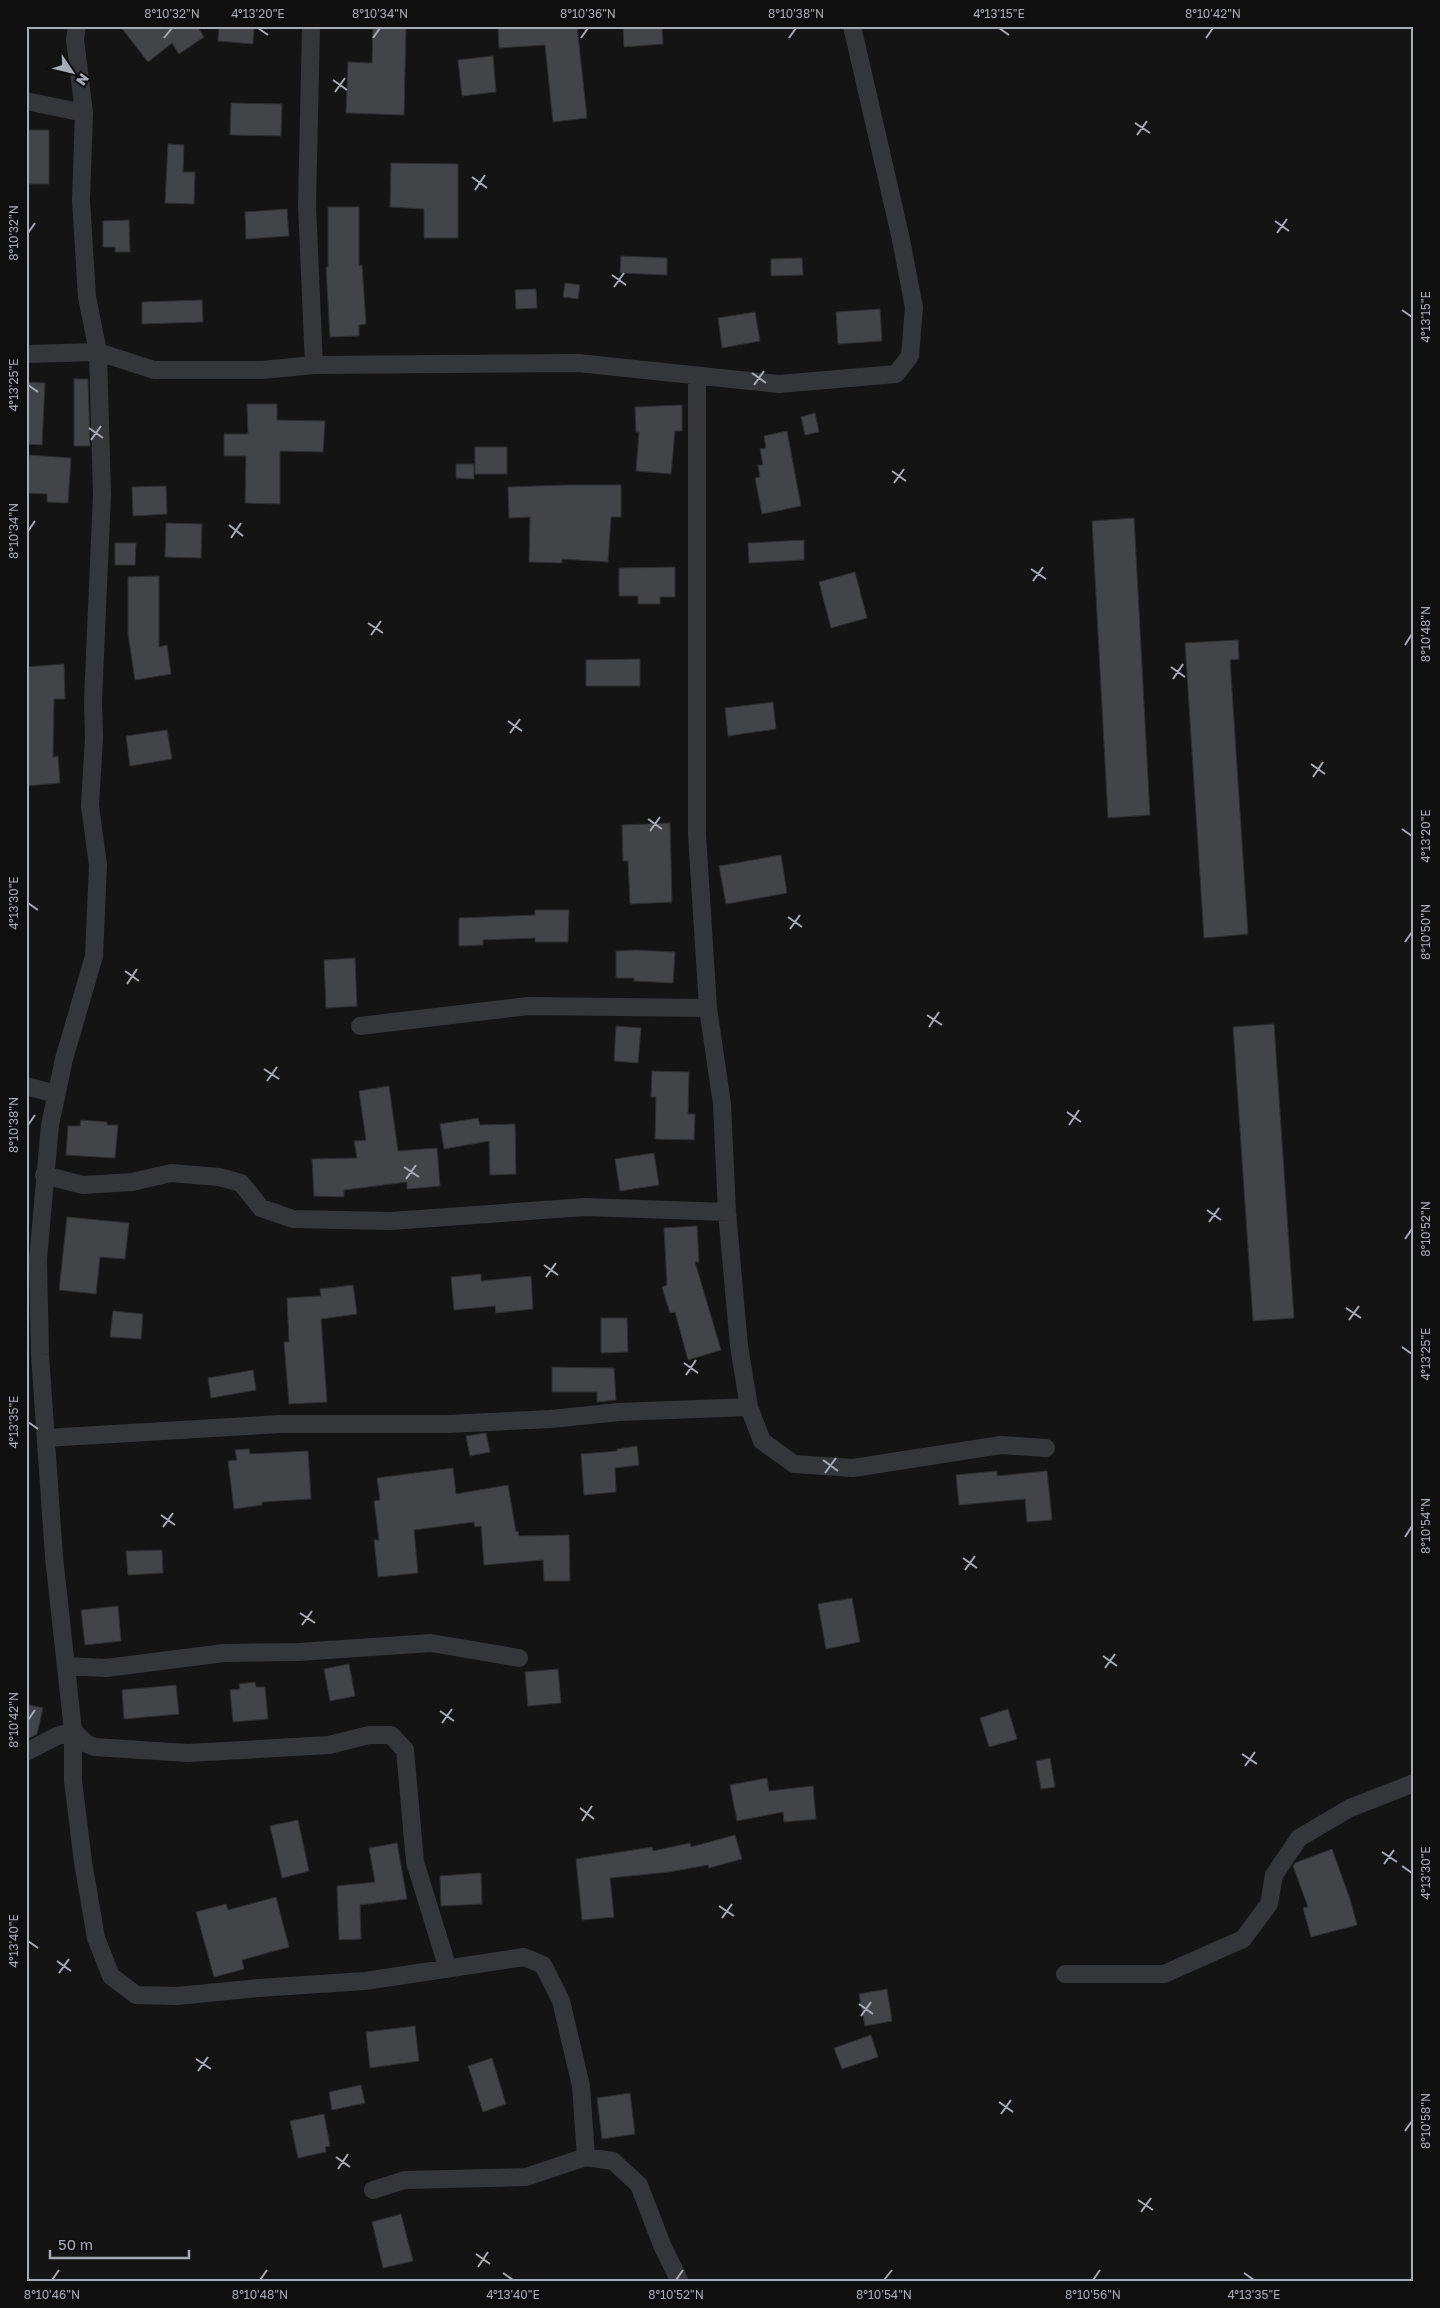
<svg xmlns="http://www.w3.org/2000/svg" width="1440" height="2308" font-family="'Golos Text',sans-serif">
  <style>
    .building { fill: #434448; stroke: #2e2e31 }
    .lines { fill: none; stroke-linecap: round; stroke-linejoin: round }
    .minor { stroke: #35363a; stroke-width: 18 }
    .ticks { fill: none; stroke: #a7abb5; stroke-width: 2 }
    .neatline { fill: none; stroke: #a7abb5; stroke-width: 2 }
    .ticks-label { font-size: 12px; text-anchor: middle; fill: #a7abb5 }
  </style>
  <rect width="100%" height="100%" fill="#141415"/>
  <path class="building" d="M120 26H197L204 37 179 54 172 43 148 62Z
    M219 26H254L253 44 218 41Z
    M373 26H406L404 115 346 113 348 62 372 63Z
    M498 26H577L587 118 553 122 545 45 499 48Z
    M623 26H662L663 44 624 47Z
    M493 56 496 92 462 96 458 60Z
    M231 103 282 104 281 136 230 135Z
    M26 130H49V184H26Z
    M168 144 184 145 183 172H195L194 204 165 203Z
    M391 163 458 164V238H424V209L390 207Z
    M328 207H359V266L362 265 366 324 359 325V336L330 337 326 267H328Z
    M287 209 289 236 246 239 245 212Z
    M129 220 130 252H115V247H103V221Z
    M621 256 667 258V275L620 273Z
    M802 258 803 275 771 276V259Z
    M565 283 580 285 578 299 563 297Z
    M536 289 537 308 516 309 515 290Z
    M202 300 203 322 142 324V302Z
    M880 309 882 341 838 344 836 312Z
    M755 312 760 341 722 348 718 318Z
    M74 379H88L90 446H74Z
    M26 382 45 383 42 445 26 444Z
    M247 404H277V420L325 421 323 452 280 451V504L245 503 246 456H224V434H248Z
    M682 405V431H675L671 474 636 471 639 432H636L635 407Z
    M815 413 819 432 805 435 801 417Z
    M787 431 801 506 762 514 755 478 760 477 758 465H763L760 449 766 448 764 436Z
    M475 447H507V474H475Z
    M29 455 71 458 68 503 47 502V494L26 493Z
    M456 464H474V479L456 478Z
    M566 485H621V517H611L608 562 562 559V563L529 562 530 517 509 518 508 487Z
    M166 486 167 514 133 516 132 487Z
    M1134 518 1150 815 1108 818 1092 521Z
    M166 523 202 524 201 558 165 557Z
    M804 540V560L749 563 748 543Z
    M115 543H136L135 565H115Z
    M675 567V597H660V604H638V596H619V568Z
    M855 572 867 618 831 628 819 582Z
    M159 576V647L167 645 171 674 135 680 128 634V577Z
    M1238 640 1239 659 1230 660 1248 934 1204 938 1185 643Z
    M640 659V686H586V660Z
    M64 664 65 699H54L53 757 58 756 60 783 26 786V667Z
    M773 702 776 729 728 736 725 708Z
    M167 730 172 759 130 766 126 736Z
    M670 823 672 902 630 904 628 861H623L622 825Z
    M781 855 787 893 726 904 719 866Z
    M535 910H569L568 942H535V938L483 940V945L459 946V918L535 915Z
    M636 950 675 952 673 983 634 981V978H616V951Z
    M355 958 357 1006 326 1008 324 960Z
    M1274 1024 1294 1318 1253 1321 1233 1027Z
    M616 1026 641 1028 638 1063 614 1061Z
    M652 1071 689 1072 688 1114H695L694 1140 655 1139 656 1097H651Z
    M389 1086 398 1151 437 1148 440 1186 407 1189V1182L344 1190V1197L314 1196 312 1159 357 1158 354 1141 366 1140 359 1091Z
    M478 1118 480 1125 515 1124 516 1174 490 1175 489 1141 444 1149 440 1124Z
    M81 1120 107 1122V1125H118L115 1158 66 1155 68 1126H80Z
    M654 1153 659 1185 620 1191 615 1159Z
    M67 1217 129 1223 125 1259 100 1257 96 1294 59 1290Z
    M697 1226 699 1262H695L721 1350 688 1360 675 1312 670 1313 662 1287 667 1285 664 1228Z
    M481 1274V1281L531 1276 533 1309 496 1313 495 1306 454 1310 451 1277Z
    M353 1285 357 1314 321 1319 327 1402 289 1404 284 1342H289L287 1298 321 1296 320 1289Z
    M113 1311 143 1314 141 1339 110 1337Z
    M601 1318H627L628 1352 601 1353Z
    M552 1367 614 1368 616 1400 597 1402V1392H552Z
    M253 1370 256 1390 211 1398 208 1378Z
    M486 1433 490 1452 470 1456 466 1436Z
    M637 1446 639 1465 615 1468 616 1492 584 1495 581 1454 617 1451V1449Z
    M249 1449 250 1454 308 1451 311 1499 262 1502V1505L234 1509 228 1461 237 1460 235 1450Z
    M453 1468 456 1494 508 1485 516 1532 518 1531 519 1536 569 1535 570 1581H544L543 1560 484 1565 481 1526 475 1527 474 1522 414 1530 418 1573 378 1577 374 1540H379L374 1501 380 1500 377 1478Z
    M997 1471V1476L1047 1471 1052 1520 1027 1522 1025 1499 959 1505 956 1475Z
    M162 1550 163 1573 128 1575 126 1551Z
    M852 1598 860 1642 826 1649 818 1604Z
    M118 1606 121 1641 85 1645 81 1610Z
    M349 1664 355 1696 330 1701 324 1669Z
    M558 1669 561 1703 528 1706 525 1672Z
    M255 1682 256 1687H265L268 1719 233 1722 230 1690 240 1689 239 1684Z
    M176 1685 179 1714 124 1719 122 1690Z
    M26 1704 43 1708 37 1734 26 1740Z
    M1008 1709 1017 1739 989 1747 980 1718Z
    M1050 1758 1055 1787 1041 1789 1036 1761Z
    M767 1778 769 1791 813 1786 816 1819 784 1822 783 1812 737 1821 730 1785Z
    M298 1820 309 1871 282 1878 270 1826Z
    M735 1835 742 1859 709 1868 708 1865 669 1872 610 1878 614 1917 582 1920 576 1859 652 1847 653 1851 690 1843 691 1847Z
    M397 1843 407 1899 360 1905 361 1939 339 1940 337 1886 375 1882 369 1848Z
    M1332 1849 1350 1899 1357 1925 1311 1937 1303 1908 1308 1907 1293 1866 1295 1863Z
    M481 1873 482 1904 441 1906 440 1876Z
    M276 1897 289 1947 242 1960 244 1969 214 1977 196 1912 226 1904 228 1910Z
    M887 1989 892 2021 865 2026 859 1994Z
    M415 2026 419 2061 370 2068 366 2032Z
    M871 2035 878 2057 842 2069 834 2048Z
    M492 2058 506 2104 483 2112 468 2066Z
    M361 2085 365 2103 332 2110 329 2092Z
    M630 2093 635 2134 602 2139 597 2098Z
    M324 2114 330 2146 325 2147 326 2152 298 2158 290 2121Z
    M401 2214 413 2261 383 2268 372 2222Z"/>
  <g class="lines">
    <path class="minor" d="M311 26 307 205 314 365
      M26 101 84 113
      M26 354 98 352 154 370H262L314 365 578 363 779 384 896 374 910 356 914 307 900 235 852 26
      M697 376V834L708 1008 722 1104 727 1212 739 1346 749 1407 762 1441 794 1464 853 1468 1001 1445 1046 1448
      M360 1026 528 1006 708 1008
      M26 1086 56 1094
      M44 1175 83 1185 132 1182 171 1173 219 1177 241 1183 261 1208 293 1219 391 1221 585 1207 727 1212
      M46 1438 280 1424H448L551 1419 619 1412 749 1407
      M66 1666 106 1668 224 1653 298 1652 431 1643 519 1658
      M73 1731V1781L83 1862 96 1938 111 1976 136 1995 177 1996 258 1988 365 1981 524 1957 543 1965 561 2001 581 2086 586 2157
      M73 1731 87 1744 95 1747 188 1753 329 1745 369 1735H391L405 1750 415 1862 448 1969
      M26 1752 57 1736 73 1731 54 1557 40 1355 38 1259 50 1125 64 1059 94 956 98 865 90 806 94 737 93 700 102 495 98 352 87 297 81 200 84 113 75 39 77 26
      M1065 1974H1164L1243 1939 1269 1904 1274 1875 1299 1838 1350 1808 1414 1783
      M373 2190 405 2180 526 2177 586 2157 613 2161 639 2185 662 2245 680 2282"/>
  </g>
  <path class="ticks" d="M258 28 268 35M999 28 1009 35M164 38 172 28M373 38 380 28M581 38 588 28M789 38 796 28M1206 38 1213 28M333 80 347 90M335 92 345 78M1135 123 1150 133M1137 135 1147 121M472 177 487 188M475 190 485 175M1275 221 1289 231M28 233 35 223M1277 233 1287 219M612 275 626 285M614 287 624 273M1402 310 1412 317M752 373 766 383M28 385 38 392M754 385 764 371M89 428 103 438M91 440 101 426M892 471 906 481M894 483 904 469M229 525 243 536M28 531 35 521M231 538 241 523M1031 569 1046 579M1033 581 1043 567M368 623 383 633M371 635 381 621M1405 645 1412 634M1171 667 1185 677M1173 679 1183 664M508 721 522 731M510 733 520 719M1311 764 1325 774M1313 777 1323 762M648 819 662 829M1402 829 1412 836M650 831 660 817M28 903 38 910M788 917 802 927M790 929 800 915M1405 942 1412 932M125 971 139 981M127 984 137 969M927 1015 942 1025M929 1027 939 1012M264 1069 279 1079M267 1081 277 1067M1067 1112 1081 1122M28 1125 35 1115M1069 1125 1079 1110M404 1167 419 1177M406 1179 416 1165M1207 1210 1221 1220M1209 1222 1219 1208M1405 1239 1412 1229M544 1265 558 1275M546 1277 556 1263M1346 1308 1361 1318M1349 1320 1359 1306M1402 1347 1412 1354M684 1363 698 1373M686 1375 696 1360M28 1422 38 1429M823 1460 838 1471M825 1473 836 1458M161 1515 175 1525M163 1527 173 1513M1405 1537 1412 1526M963 1558 977 1568M965 1570 975 1556M300 1613 315 1623M302 1625 312 1611M1103 1656 1117 1666M1105 1668 1115 1654M440 1711 454 1721M28 1720 35 1710M442 1723 452 1709M1242 1754 1257 1764M1245 1766 1255 1752M580 1808 594 1819M582 1821 592 1806M1382 1852 1397 1862M1384 1864 1394 1850M1402 1866 1412 1873M719 1906 734 1916M722 1918 732 1904M28 1941 38 1948M57 1961 71 1971M59 1973 69 1959M859 2004 873 2014M861 2016 871 2002M196 2059 211 2069M198 2071 208 2057M999 2102 1013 2112M1001 2114 1011 2100M1405 2131 1412 2121M336 2157 350 2167M338 2169 348 2154M1138 2200 1153 2210M1141 2212 1151 2198M476 2254 490 2264M478 2267 488 2252M503 2273 513 2280M1244 2273 1254 2280M52 2280 59 2270M260 2280 267 2270M676 2280 683 2270M884 2280 892 2270M1093 2280 1100 2270"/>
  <rect width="1440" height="2308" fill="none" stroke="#0f0f10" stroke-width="55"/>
  <g transform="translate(72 72) rotate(125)" stroke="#0f0f10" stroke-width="4" paint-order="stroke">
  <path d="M0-4L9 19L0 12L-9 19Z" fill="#a7abb5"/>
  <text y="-8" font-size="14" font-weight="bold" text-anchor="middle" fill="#a7abb5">N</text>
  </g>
  <path d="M50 2250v8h139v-8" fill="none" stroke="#a7abb5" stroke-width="2.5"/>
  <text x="58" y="2250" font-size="15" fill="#a7abb5" stroke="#0f0f10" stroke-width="4" paint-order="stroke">50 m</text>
  <rect x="28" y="28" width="1384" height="2252" class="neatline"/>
  <g class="ticks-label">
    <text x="172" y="18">8°10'32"N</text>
    <text x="258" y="18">4°13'20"E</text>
    <text x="380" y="18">8°10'34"N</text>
    <text x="588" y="18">8°10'36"N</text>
    <text x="796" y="18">8°10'38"N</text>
    <text x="999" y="18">4°13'15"E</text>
    <text x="1213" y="18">8°10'42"N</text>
    <text transform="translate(14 233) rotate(-90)" y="4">8°10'32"N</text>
    <text transform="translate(1426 317) rotate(-90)" y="4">4°13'15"E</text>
    <text transform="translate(14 385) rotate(-90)" y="4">4°13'25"E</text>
    <text transform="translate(14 531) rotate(-90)" y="4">8°10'34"N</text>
    <text transform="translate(1426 634) rotate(-90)" y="4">8°10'48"N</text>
    <text transform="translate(1426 836) rotate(-90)" y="4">4°13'20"E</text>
    <text transform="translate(14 903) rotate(-90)" y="4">4°13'30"E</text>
    <text transform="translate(1426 932) rotate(-90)" y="4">8°10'50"N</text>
    <text transform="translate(14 1125) rotate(-90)" y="4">8°10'38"N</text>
    <text transform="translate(1426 1229) rotate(-90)" y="4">8°10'52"N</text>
    <text transform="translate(1426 1354) rotate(-90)" y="4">4°13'25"E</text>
    <text transform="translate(14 1422) rotate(-90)" y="4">4°13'35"E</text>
    <text transform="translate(1426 1526) rotate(-90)" y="4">8°10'54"N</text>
    <text transform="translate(14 1720) rotate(-90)" y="4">8°10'42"N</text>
    <text transform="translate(1426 1873) rotate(-90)" y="4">4°13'30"E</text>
    <text transform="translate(14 1941) rotate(-90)" y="4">4°13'40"E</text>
    <text transform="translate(1426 2121) rotate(-90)" y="4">8°10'58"N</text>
    <text x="52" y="2299">8°10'46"N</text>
    <text x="260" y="2299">8°10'48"N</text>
    <text x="513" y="2299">4°13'40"E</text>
    <text x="676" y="2299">8°10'52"N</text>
    <text x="884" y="2299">8°10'54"N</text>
    <text x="1093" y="2299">8°10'56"N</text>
    <text x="1254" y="2299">4°13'35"E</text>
  </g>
</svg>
